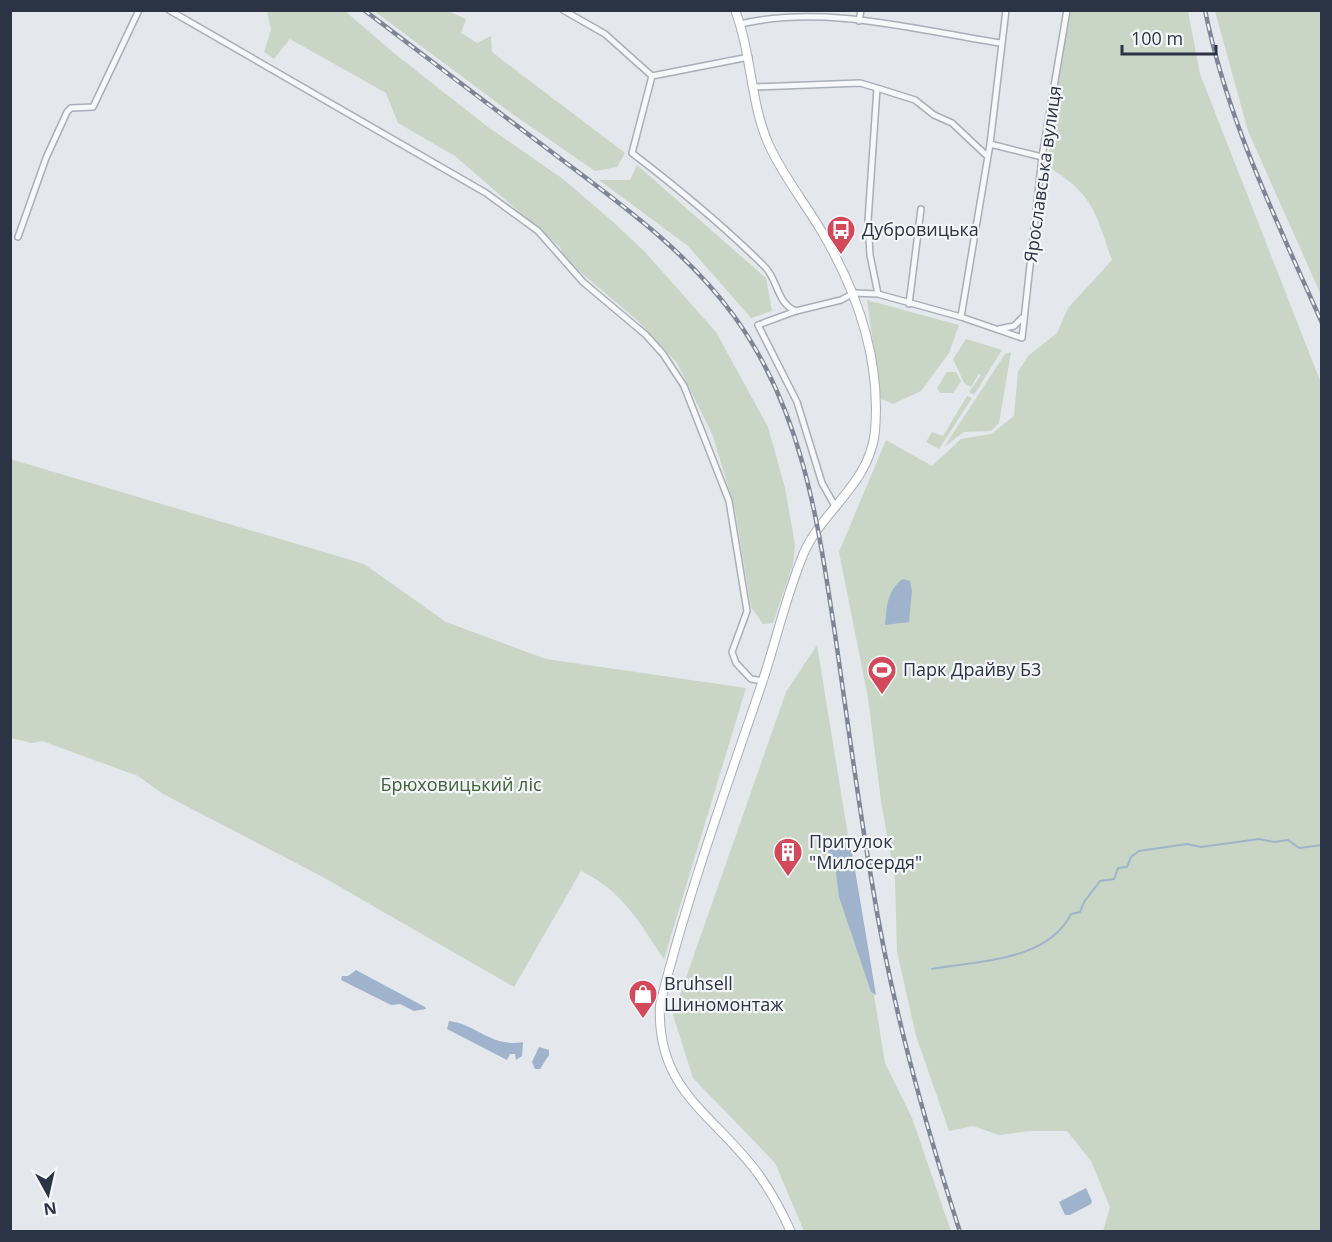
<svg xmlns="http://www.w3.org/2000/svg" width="1332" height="1242" font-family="'Open Sans',sans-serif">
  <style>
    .green { fill: #c9d6c5 }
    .water { fill: #9fb4cc }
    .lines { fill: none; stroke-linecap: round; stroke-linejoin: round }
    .stream { stroke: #9fb4cc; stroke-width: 2 }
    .minor-casing { stroke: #a9aeb7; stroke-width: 8 }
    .secondary-casing { stroke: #a9aeb7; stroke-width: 10 }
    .minor { stroke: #f7f8fa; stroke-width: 5 }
    .secondary { stroke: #fff; stroke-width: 8 }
    .rail-casing { stroke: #7d8696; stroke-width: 4.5 }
    .rail { stroke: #f4f6f9; stroke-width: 2; stroke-dasharray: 7; stroke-linecap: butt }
    .labels { text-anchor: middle; stroke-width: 4.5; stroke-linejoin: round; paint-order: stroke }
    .street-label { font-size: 18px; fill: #2b3445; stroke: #f4f6f9 }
    .poi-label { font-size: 18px; fill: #2b3445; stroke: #f4f6f9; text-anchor: start }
    .park-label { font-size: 18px; fill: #3f6138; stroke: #f4f6f9 }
  </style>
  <rect width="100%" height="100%" fill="#e4e7ec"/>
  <path class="green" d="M267 11H345L395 54 488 127 563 179 612 221 645 252 716 332 768 427 785 488 795 545 793 564 773 623 763 624 751 607 735 510 713 436 677 363 637 320 566 260 560 247 455 156 398 123 386 93 290 39 274 59 264 52 271 30Z
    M374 11H448L466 19 461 33 477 43 491 36 492 52 625 153 617 167 595 171 511 113Z
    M1068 11H1188L1200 74 1321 383V1231H1103L1110 1207 1091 1161 1067 1131H1028L999 1135 973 1126 949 1131 916 1036 897 952 895 880 881 801 868 698 839 552 886 440 932 466 961 439 991 434 1014 416 1018 372 1028 356 1057 333 1068 308 1112 260C1095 211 1093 194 1047 166Z
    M1215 11H1321V295L1248 131Z
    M637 165 766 278 772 311 751 318 688 246 599 180H630Z
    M867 300 959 325 949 353 921 391 893 404 881 399Z
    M966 339 1002 350 974 395 969 392 981 375 979 374 971 387 964 383 953 359Z
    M1011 352 999 423 991 431 964 432 944 447 1005 354Z
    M947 372H956L961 381 953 393H940L937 388Z
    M967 396 972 398 939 449 926 442 932 432 943 436Z
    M10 459 364 564 446 622 546 659 746 688 664 959C639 922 623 891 581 871L514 987 321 876 163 794 138 776 42 741 32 743 11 738Z
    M817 645 885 1063 912 1118 951 1231H804L775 1163 693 1078 673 1015 786 692Z"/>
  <path class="water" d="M903 579 910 581 912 591 909 622 885 625C887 606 887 590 903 579Z
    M837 838H848L851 846 876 995 871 992 839 897 835 865 828 850 830 841Z
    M356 970 425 1007 426 1009 414 1011 400 1004 391 1005 341 980 342 976H348Z
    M449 1021C476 1024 492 1048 523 1042L522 1056 516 1060 515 1054H510L507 1060 447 1029Z
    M539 1047 549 1050V1055L540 1069H535L532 1062Z
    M1086 1188 1092 1201 1091 1204 1070 1215H1065L1059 1202Z"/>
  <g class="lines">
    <path class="stream" d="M932 969C978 961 1048 961 1071 914L1080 912 1084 902 1100 881 1114 879 1118 868 1127 867 1131 857 1139 851 1187 844 1201 847 1259 839 1274 842 1288 840 1299 848 1322 845"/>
    <g class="minor-casing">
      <path id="minor" d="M169 10 486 193 538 231 583 282 646 335 663 354 684 386 729 501 747 611 732 652 736 663 751 679 763 681
        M563 10 605 34 652 76 749 57
        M859 21 861 10
        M740 24C826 4 915 30 1000 43
        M652 76 632 153C679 189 723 225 765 267 778 280 777 304 796 311
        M754 87 860 83 877 88 915 100 934 115 952 123 986 155
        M877 88 868 221 870 255 878 294
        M990 144 1042 157
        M18 237 46 158 67 112 71 108 93 107 139 10
        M909 304 921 209
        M961 317 990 144 1006 10
        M999 329 1014 326 1022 318
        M836 508 822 483 797 402 758 325 796 311 841 300 854 293 878 294 961 317 1022 338 1042 157 1067 10"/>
    </g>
    <g class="secondary-casing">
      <path id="secondary" d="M735 10C752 54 750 103 769 145 783 176 805 203 822 232 858 293 881 360 875 431 870 484 821 511 803 555 786 596 776 641 762 683 726 789 687 896 660 1005 656 1092 715 1114 759 1175 772 1193 782 1212 791 1232"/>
    </g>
    <use href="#minor" class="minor"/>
    <use href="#secondary" class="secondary"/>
    <g class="rail-casing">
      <path id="rail" d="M364 10C427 58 490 106 553 153 619 203 685 249 734 316 803 411 818 522 835 634 847 717 858 801 872 883 891 1002 923 1117 960 1232
        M1205 10C1227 120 1277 221 1322 323"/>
    </g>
    <use href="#rail" class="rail"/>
  </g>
  <defs>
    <g id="bus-pin" transform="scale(1.5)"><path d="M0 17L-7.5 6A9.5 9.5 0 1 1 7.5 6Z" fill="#d1495b" stroke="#f4f6f9"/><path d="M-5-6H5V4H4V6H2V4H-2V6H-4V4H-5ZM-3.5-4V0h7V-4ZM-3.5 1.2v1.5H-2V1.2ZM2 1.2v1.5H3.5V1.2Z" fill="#fff"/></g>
    <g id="stadium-pin" transform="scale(1.5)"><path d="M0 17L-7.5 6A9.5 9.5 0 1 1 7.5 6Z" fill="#d1495b" stroke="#f4f6f9"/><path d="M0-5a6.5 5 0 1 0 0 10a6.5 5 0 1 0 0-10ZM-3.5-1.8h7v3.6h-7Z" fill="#fff"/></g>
    <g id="building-pin" transform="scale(1.5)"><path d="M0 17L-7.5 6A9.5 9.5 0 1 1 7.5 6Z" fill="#d1495b" stroke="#f4f6f9"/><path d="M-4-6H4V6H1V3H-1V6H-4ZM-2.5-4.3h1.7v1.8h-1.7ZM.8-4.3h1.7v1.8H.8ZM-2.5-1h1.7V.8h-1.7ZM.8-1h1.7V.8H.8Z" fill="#fff"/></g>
    <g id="shop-pin" transform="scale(1.5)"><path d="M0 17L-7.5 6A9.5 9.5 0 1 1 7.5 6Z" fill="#d1495b" stroke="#f4f6f9"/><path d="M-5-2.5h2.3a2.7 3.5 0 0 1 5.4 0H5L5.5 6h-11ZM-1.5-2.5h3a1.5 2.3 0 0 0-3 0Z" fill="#fff"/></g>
  </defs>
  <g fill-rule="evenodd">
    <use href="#bus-pin" x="841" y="230"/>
    <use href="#stadium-pin" x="882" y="670"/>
    <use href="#building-pin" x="788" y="852"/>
    <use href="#shop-pin" x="643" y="994"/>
  </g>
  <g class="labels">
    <g class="street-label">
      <text transform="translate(1043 174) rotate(-82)" y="6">Ярославська вулиця</text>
    </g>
    <g class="poi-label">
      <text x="862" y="236">Дубровицька</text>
      <text x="903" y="676">Парк Драйву Б3</text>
      <text x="809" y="848">Притулок<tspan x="809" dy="21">"Милосердя"</tspan></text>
      <text x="664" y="990">Bruhsell<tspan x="664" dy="21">Шиномонтаж</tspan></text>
    </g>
    <g class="park-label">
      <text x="461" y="791">Брюховицький ліс</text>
    </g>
  </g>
  <rect width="1332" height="1242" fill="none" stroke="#2b3445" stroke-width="24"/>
  <g transform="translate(48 1194) rotate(172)" stroke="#f4f6f9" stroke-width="4.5" paint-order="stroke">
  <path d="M0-4.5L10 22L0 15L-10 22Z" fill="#2b3445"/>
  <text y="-9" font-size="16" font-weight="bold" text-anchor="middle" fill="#2b3445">N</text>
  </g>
  <path d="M1122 45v9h94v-9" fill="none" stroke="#2b3445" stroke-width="3"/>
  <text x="1131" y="45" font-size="18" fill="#2b3445" stroke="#f4f6f9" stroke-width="4.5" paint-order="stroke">100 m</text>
</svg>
